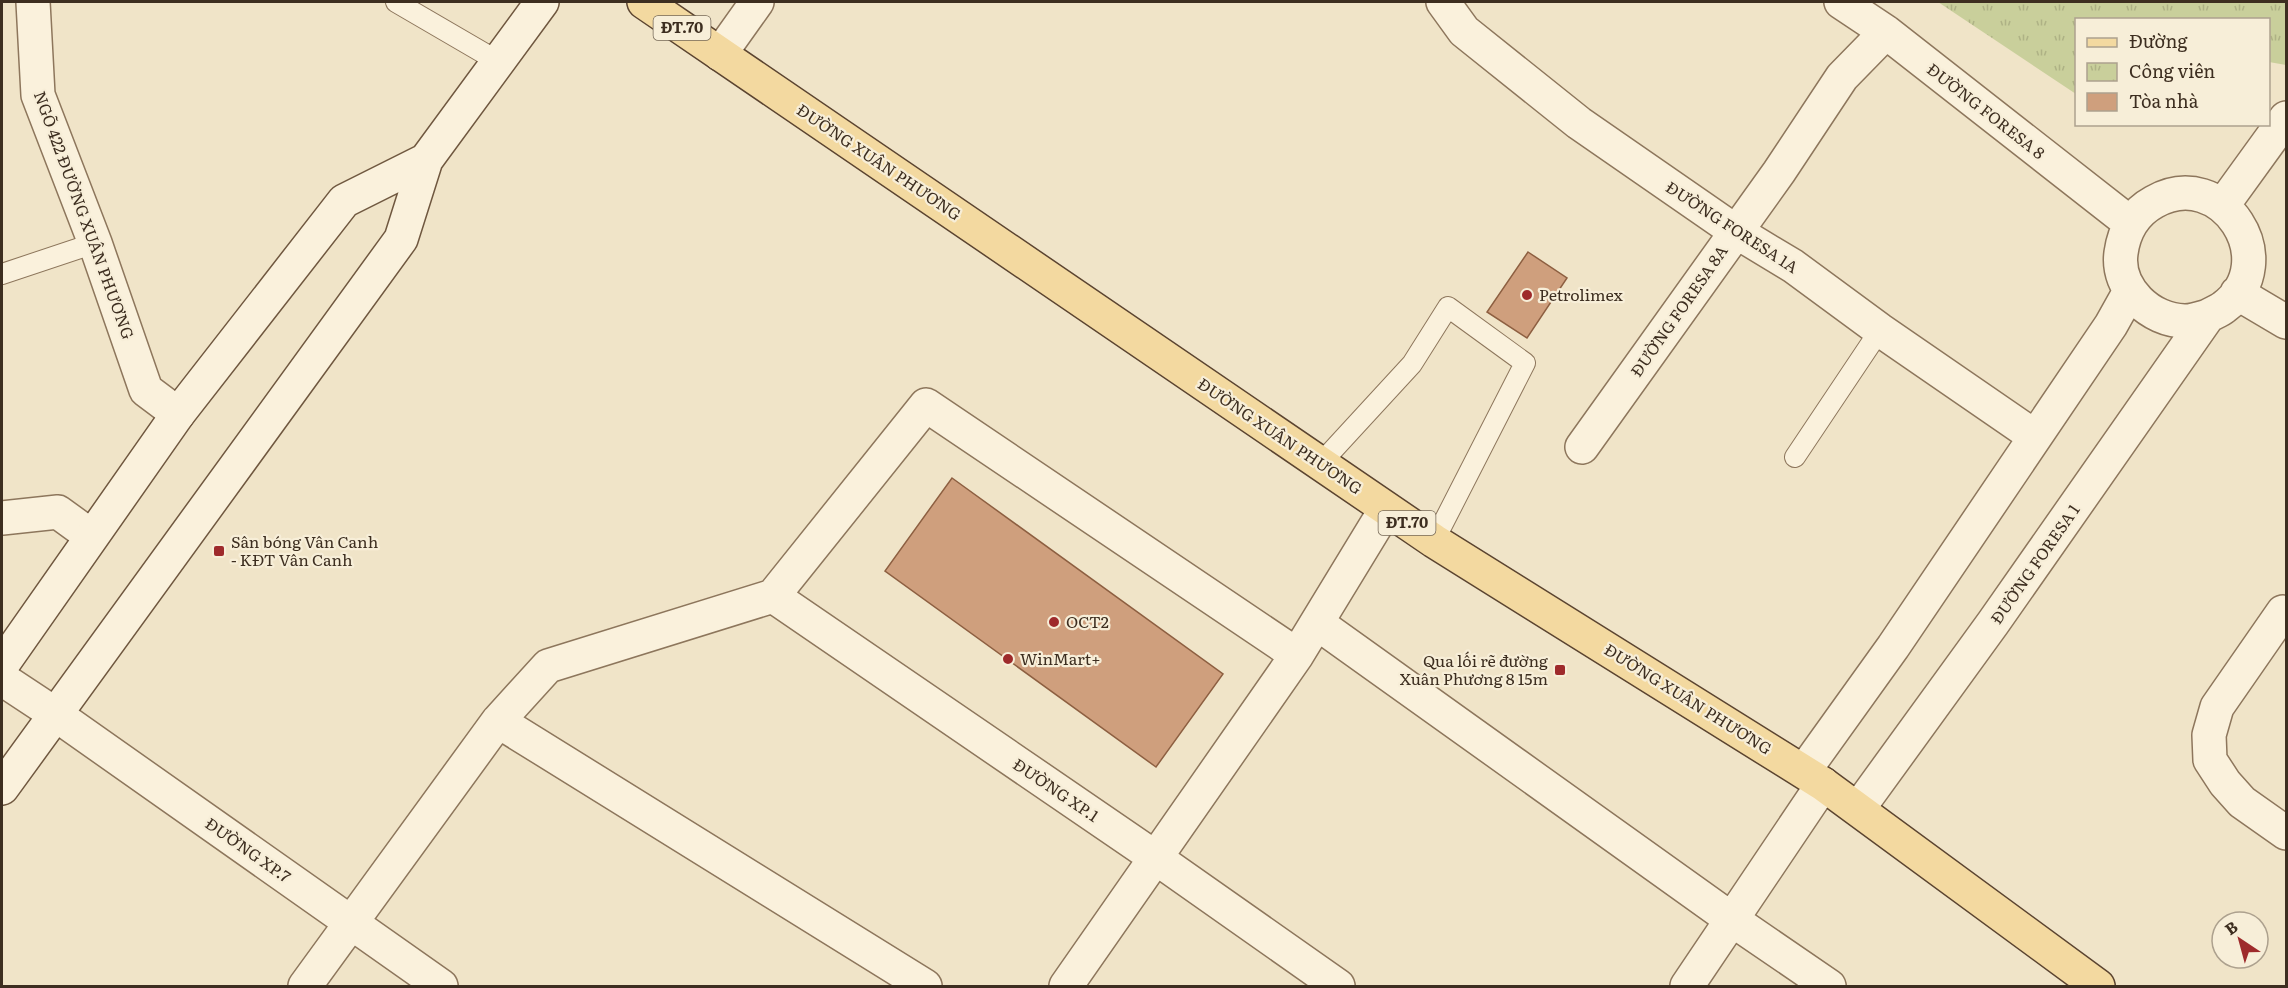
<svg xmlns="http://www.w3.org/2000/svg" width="2288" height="988" font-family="Literata,serif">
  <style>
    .park { fill: url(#park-tufts) }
    .building { fill: #cf9f7d; stroke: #8d5f41; stroke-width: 1.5 }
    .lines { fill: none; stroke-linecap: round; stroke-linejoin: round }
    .lane-casing { stroke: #8d765c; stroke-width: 22 }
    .street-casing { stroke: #8d765c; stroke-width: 36 }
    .secondary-casing { stroke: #6f573f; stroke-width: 36 }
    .primary-casing { stroke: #5b4430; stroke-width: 36 }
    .lane { stroke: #faf1dc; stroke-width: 20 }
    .street { stroke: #faf1dc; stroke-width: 33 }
    .secondary { stroke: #faf1dc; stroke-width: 33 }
    .primary { stroke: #f3d9a0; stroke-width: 33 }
    .poi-dot { fill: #9e2a2b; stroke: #f7eed8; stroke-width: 2 }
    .labels { text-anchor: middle; stroke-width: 4.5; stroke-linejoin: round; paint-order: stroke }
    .shield { fill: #f7eed8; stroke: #756857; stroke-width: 1.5 }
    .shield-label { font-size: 15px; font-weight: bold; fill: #3d2e20 }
    .street-label { font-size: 16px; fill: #3d2e20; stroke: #f7eed8 }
    .poi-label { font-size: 16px; fill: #3d2e20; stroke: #f7eed8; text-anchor: start }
  </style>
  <defs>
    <pattern id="park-tufts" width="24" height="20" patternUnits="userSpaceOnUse" patternTransform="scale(1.5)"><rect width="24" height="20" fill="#c9cf9b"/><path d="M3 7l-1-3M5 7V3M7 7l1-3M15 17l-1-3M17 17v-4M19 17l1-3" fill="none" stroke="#aeb285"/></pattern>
  </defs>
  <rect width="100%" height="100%" fill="#f0e4c8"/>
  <path class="park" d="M1938 2H2286V65L2269 62 2268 20H2076V94Z"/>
  <path class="building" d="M1528 252 1567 278 1527 338 1487 312Z
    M952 478 1223 674 1156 767 885 571Z"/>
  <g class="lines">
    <g class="lane-casing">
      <path id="lane" d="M396 2 499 62
        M2 274 95 243
        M1795 457 1880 330
        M1320 464 1412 364 1448 307 1525 363 1434 541"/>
    </g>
    <g class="street-casing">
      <path id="street" d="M33 2 38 95 95 243 146 390 178 414
        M1443 2 1464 31 1579 123 1735 231 1793 266 1880 330 2034 436
        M1841 2 1886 32 2130 223
        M720 54 757 2
        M2223 205 2286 118
        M2237 293 2286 322
        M1582 447 1779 172 1842 77 1886 32
        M2 518 58 512 91 536
        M773 596 1156 858 1338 986
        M2283 612 2217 707 2209 735 2210 760 2225 783 2242 802 2286 833
        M1317 623 1731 919 1829 986
        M2 679 55 714 441 986
        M498 721 925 986
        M1804 771 1893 647 2111 325 2130 291
        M1858 809 1993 623 2208 316C2213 313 2219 311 2224 307 2285 262 2222 163 2154 202 2134 213 2124 231 2121 253 2116 289 2151 321 2185 321 2193 321 2201 318 2208 316
        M305 986 498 721 548 666 773 596 926 405 1297 655
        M1066 986 1297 655 1386 509
        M1687 986 1823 784"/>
    </g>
    <g class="secondary-casing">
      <path id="secondary" d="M2 665 178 414 344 201 426 160
        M2 788 401 239 426 160 542 2"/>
    </g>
    <g class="primary-casing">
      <path id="primary" d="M644 2 1434 541 1823 784 2098 986"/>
    </g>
    <use href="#lane" class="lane"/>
    <use href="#street" class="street"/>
    <use href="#secondary" class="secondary"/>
    <use href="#primary" class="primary"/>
  </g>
  <g class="poi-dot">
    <circle cx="1527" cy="295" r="6"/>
    <rect x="213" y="545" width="12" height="12" rx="3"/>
    <circle cx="1054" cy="622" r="6"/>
    <circle cx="1008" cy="659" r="6"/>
    <rect x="1554" y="664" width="12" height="12" rx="3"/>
  </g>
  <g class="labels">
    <g class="shield">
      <rect x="653.5" y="16" width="57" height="24" rx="4.5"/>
      <rect x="1378.5" y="511" width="57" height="24" rx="4.5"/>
    </g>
    <g class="shield-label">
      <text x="682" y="33">ĐT.70</text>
      <text x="1407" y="528">ĐT.70</text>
    </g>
    <g class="street-label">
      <text transform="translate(1986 111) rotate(38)" y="6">ĐƯỜNG FORESA 8</text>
      <text transform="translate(879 162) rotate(34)" y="6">ĐƯỜNG XUÂN PHƯƠNG</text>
      <text transform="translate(84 215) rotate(70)" y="6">NGÕ 422 ĐƯỜNG XUÂN PHƯƠNG</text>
      <text transform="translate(1732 227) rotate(33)" y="6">ĐƯỜNG FORESA 1A</text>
      <text transform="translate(1679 311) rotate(-55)" y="6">ĐƯỜNG FORESA 8A</text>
      <text transform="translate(1280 436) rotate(34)" y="6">ĐƯỜNG XUÂN PHƯƠNG</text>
      <text transform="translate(2035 564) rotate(-55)" y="6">ĐƯỜNG FORESA 1</text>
      <text transform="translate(1688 699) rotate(32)" y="6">ĐƯỜNG XUÂN PHƯƠNG</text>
      <text transform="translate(1056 790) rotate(34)" y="6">ĐƯỜNG XP.1</text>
      <text transform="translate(248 850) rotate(35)" y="6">ĐƯỜNG XP.7</text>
    </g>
    <g class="poi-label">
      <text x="1539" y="301">Petrolimex</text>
      <text x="231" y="548">Sân bóng Vân Canh<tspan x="231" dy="18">- KĐT Vân Canh</tspan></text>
      <text x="1066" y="628">OCT2</text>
      <text x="1020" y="665">WinMart+</text>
      <text x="1548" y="667" text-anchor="end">Qua lối rẽ đường<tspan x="1548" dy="18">Xuân Phương 8 15m</tspan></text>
    </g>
  </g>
  <rect width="2288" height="988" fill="none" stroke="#3d2e20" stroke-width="6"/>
  <rect x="2075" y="18" width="195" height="108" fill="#f7eed8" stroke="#ada18e" stroke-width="1.5"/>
  <rect x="2087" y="38" width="30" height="9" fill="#f3d9a0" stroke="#ada18e" stroke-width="1.5"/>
  <text x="2129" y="48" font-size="18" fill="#3d2e20">Đường</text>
  <rect x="2087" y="63" width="30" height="18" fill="url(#park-tufts)" stroke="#ada18e" stroke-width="1.5"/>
  <text x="2129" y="78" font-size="18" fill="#3d2e20">Công viên</text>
  <rect x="2087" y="93" width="30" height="18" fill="#cf9f7d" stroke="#ada18e" stroke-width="1.5"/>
  <text x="2129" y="108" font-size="18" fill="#3d2e20">Tòa nhà</text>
  <g transform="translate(2240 940) rotate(324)"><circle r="28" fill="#f7eed8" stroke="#ada18e" stroke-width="1.5"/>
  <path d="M0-4.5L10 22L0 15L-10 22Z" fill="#9e2a2b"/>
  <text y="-9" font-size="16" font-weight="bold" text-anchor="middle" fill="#3d2e20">B</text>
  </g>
</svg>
